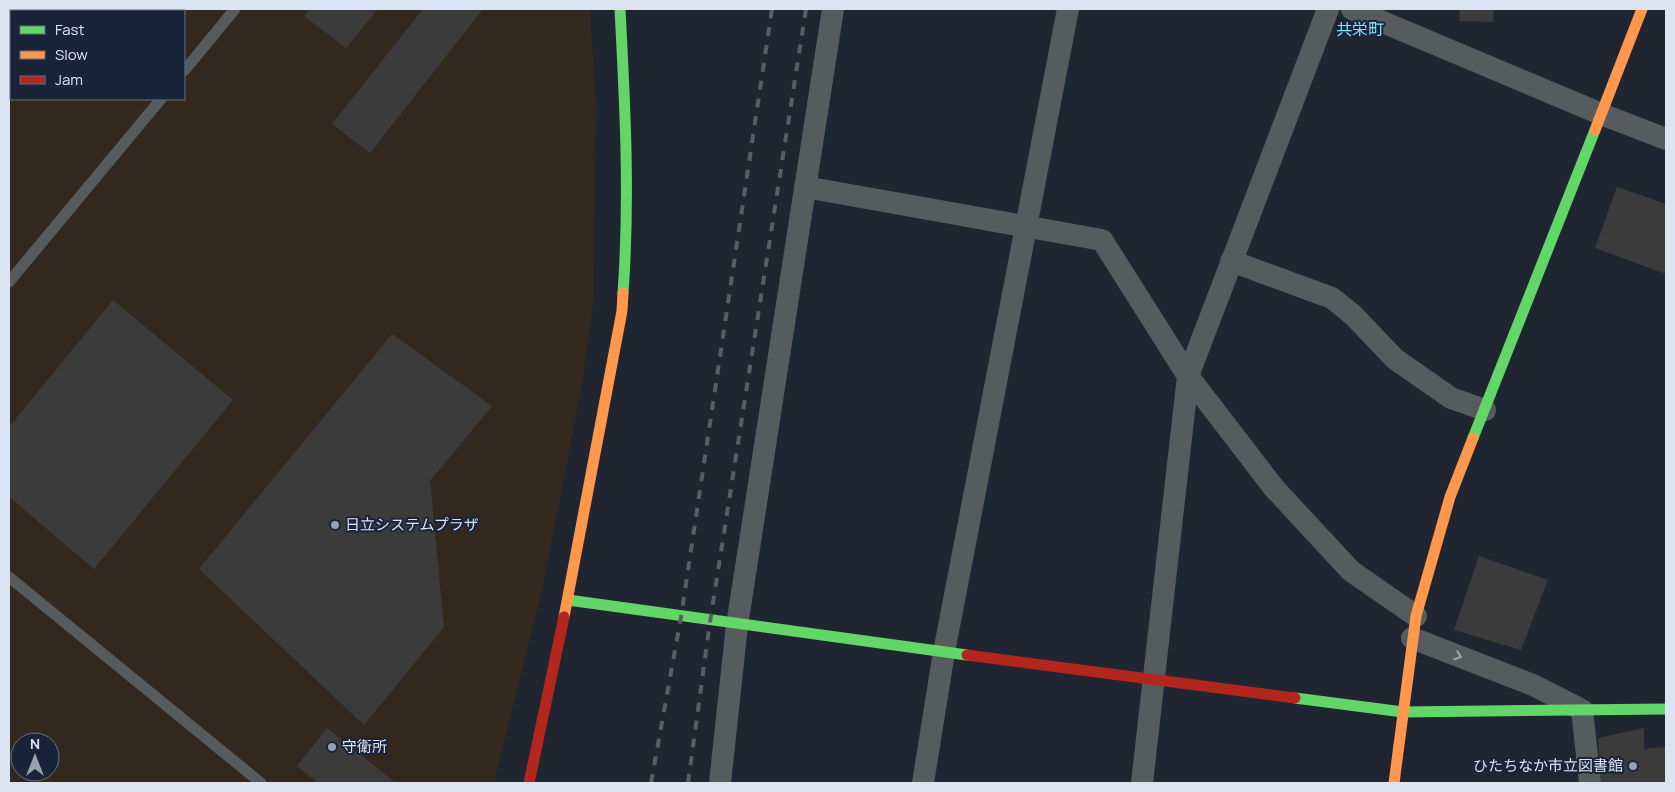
<svg xmlns="http://www.w3.org/2000/svg" width="1675" height="792" font-family="Manrope,'Noto Sans JP',sans-serif">
  <style>
    .industrial { fill: #33281e; fill-rule: evenodd }
    .building { fill: #3c3b3c }
    .lines { fill: none; stroke-linecap: round; stroke-linejoin: round }
    .lane { stroke: #565b5e; stroke-width: 11 }
    .street { stroke: #565b5e; stroke-width: 22 }
    .fast { stroke: #63d668; stroke-width: 11 }
    .slow { stroke: #ff974d; stroke-width: 11 }
    .jam { stroke: #b3261e; stroke-width: 11 }
    .rail { stroke: #5a5e64; stroke-width: 4; stroke-dasharray: 9 9; stroke-linecap: butt }
    .oneway { stroke: #a0a6af }
    .poi-dot { fill: #9aa1ae; stroke: #192438; stroke-width: 2 }
    .labels { text-anchor: middle; stroke-width: 4; stroke-linejoin: round; paint-order: stroke }
    .poi-label { font-size: 15px; fill: #dce3f1; stroke: #192438; text-anchor: start }
    .neighbourhood-label { font-size: 16px; fill: #7de2f9; stroke: #192438 }
  </style>
  <rect width="100%" height="100%" fill="#202631"/>
  <path class="industrial" d="M9 9H590L596 106 593 307 581 390 542 591 494 783H9ZM11 11H184V99H11ZM20 742H50V772H20Z"/>
  <path class="building" d="M29 9H87L85 11H32Z
    M310 9H378L346 48 304 16Z
    M423 9H483L370 153 332 124Z
    M1460 9H1494L1493 22 1459 21Z
    M1617 187 1666 204V274L1595 248Z
    M113 300 233 400 94 569 9 497V427Z
    M392 334 492 406 430 481 444 627 364 725 199 569Z
    M1479 556 1548 580 1521 650 1454 630Z
    M327 728 396 783H318L297 766Z
    M1644 728V749L1666 747V783H1601L1598 738Z"/>
  <g class="lines">
    <path class="lane" d="M184 71 235 9
      M9 282 161 99
      M9 577 261 783"/>
    <path class="street" d="M1352 9 1601 114 1666 139
      M805 187 1102 240 1188 376 1274 488 1351 571 1416 616
      M1231 261 1332 298 1353 315 1395 359 1451 398 1485 410
      M1412 638 1533 685 1582 710 1590 783
      M720 783 737 625 833 9
      M923 783 944 652 1068 9
      M1142 783 1188 376 1328 9"/>
    <path class="fast" d="M620 9C625 105 630 196 623 293
      M1473 438 1595 130
      M568 600 967 655
      M1295 698 1403 712 1666 709"/>
    <path class="slow" d="M1595 130 1642 9
      M564 617 622 311 623 293
      M1394 783 1416 616 1450 497 1473 438"/>
    <path class="jam" d="M967 655 1295 698
      M529 783 564 617"/>
    <path class="rail" d="M651 783 681 617 772 9
      M688 783 710 622 806 9"/>
  </g>
  <defs><path id="oneway-chevron" d="M-2-3.5L2.5 0L-2 3.5" fill="none" stroke-width="1.6" stroke-linecap="round" stroke-linejoin="round" transform="scale(1.25)"/></defs>
  <use class="oneway" href="#oneway-chevron" transform="translate(1458 656) rotate(21)"/>
  <g class="poi-dot">
    <circle cx="335" cy="525" r="5"/>
    <circle cx="332" cy="747" r="5"/>
    <circle cx="1633" cy="766" r="5"/>
  </g>
  <g class="labels">
    <g class="poi-label">
      <text x="345" y="530">日立システムプラザ</text>
      <text x="342" y="752">守衛所</text>
      <text x="1623" y="771" text-anchor="end">ひたちなか市立図書館</text>
    </g>
    <g class="neighbourhood-label">
      <text x="1360" y="35">共栄町</text>
    </g>
  </g>
  <rect width="1675" height="792" fill="none" stroke="#dce3f1" stroke-width="20"/>
  <rect x="10" y="10" width="175" height="90" fill="#192438" stroke="#677082"/>
  <rect x="20" y="26" width="25" height="8" fill="#63d668" stroke="#677082"/>
  <text x="55" y="35" font-size="15" fill="#dce3f1">Fast</text>
  <rect x="20" y="51" width="25" height="8" fill="#ff974d" stroke="#677082"/>
  <text x="55" y="60" font-size="15" fill="#dce3f1">Slow</text>
  <rect x="20" y="76" width="25" height="8" fill="#b3261e" stroke="#677082"/>
  <text x="55" y="85" font-size="15" fill="#dce3f1">Jam</text>
  <g transform="translate(35 757)"><circle r="24" fill="#192438" stroke="#677082"/>
  <path d="M0-4L9 19L0 12L-9 19Z" fill="#9aa1ae"/>
  <text y="-8" font-size="14" font-weight="bold" text-anchor="middle" fill="#dce3f1">N</text>
  </g>
</svg>
